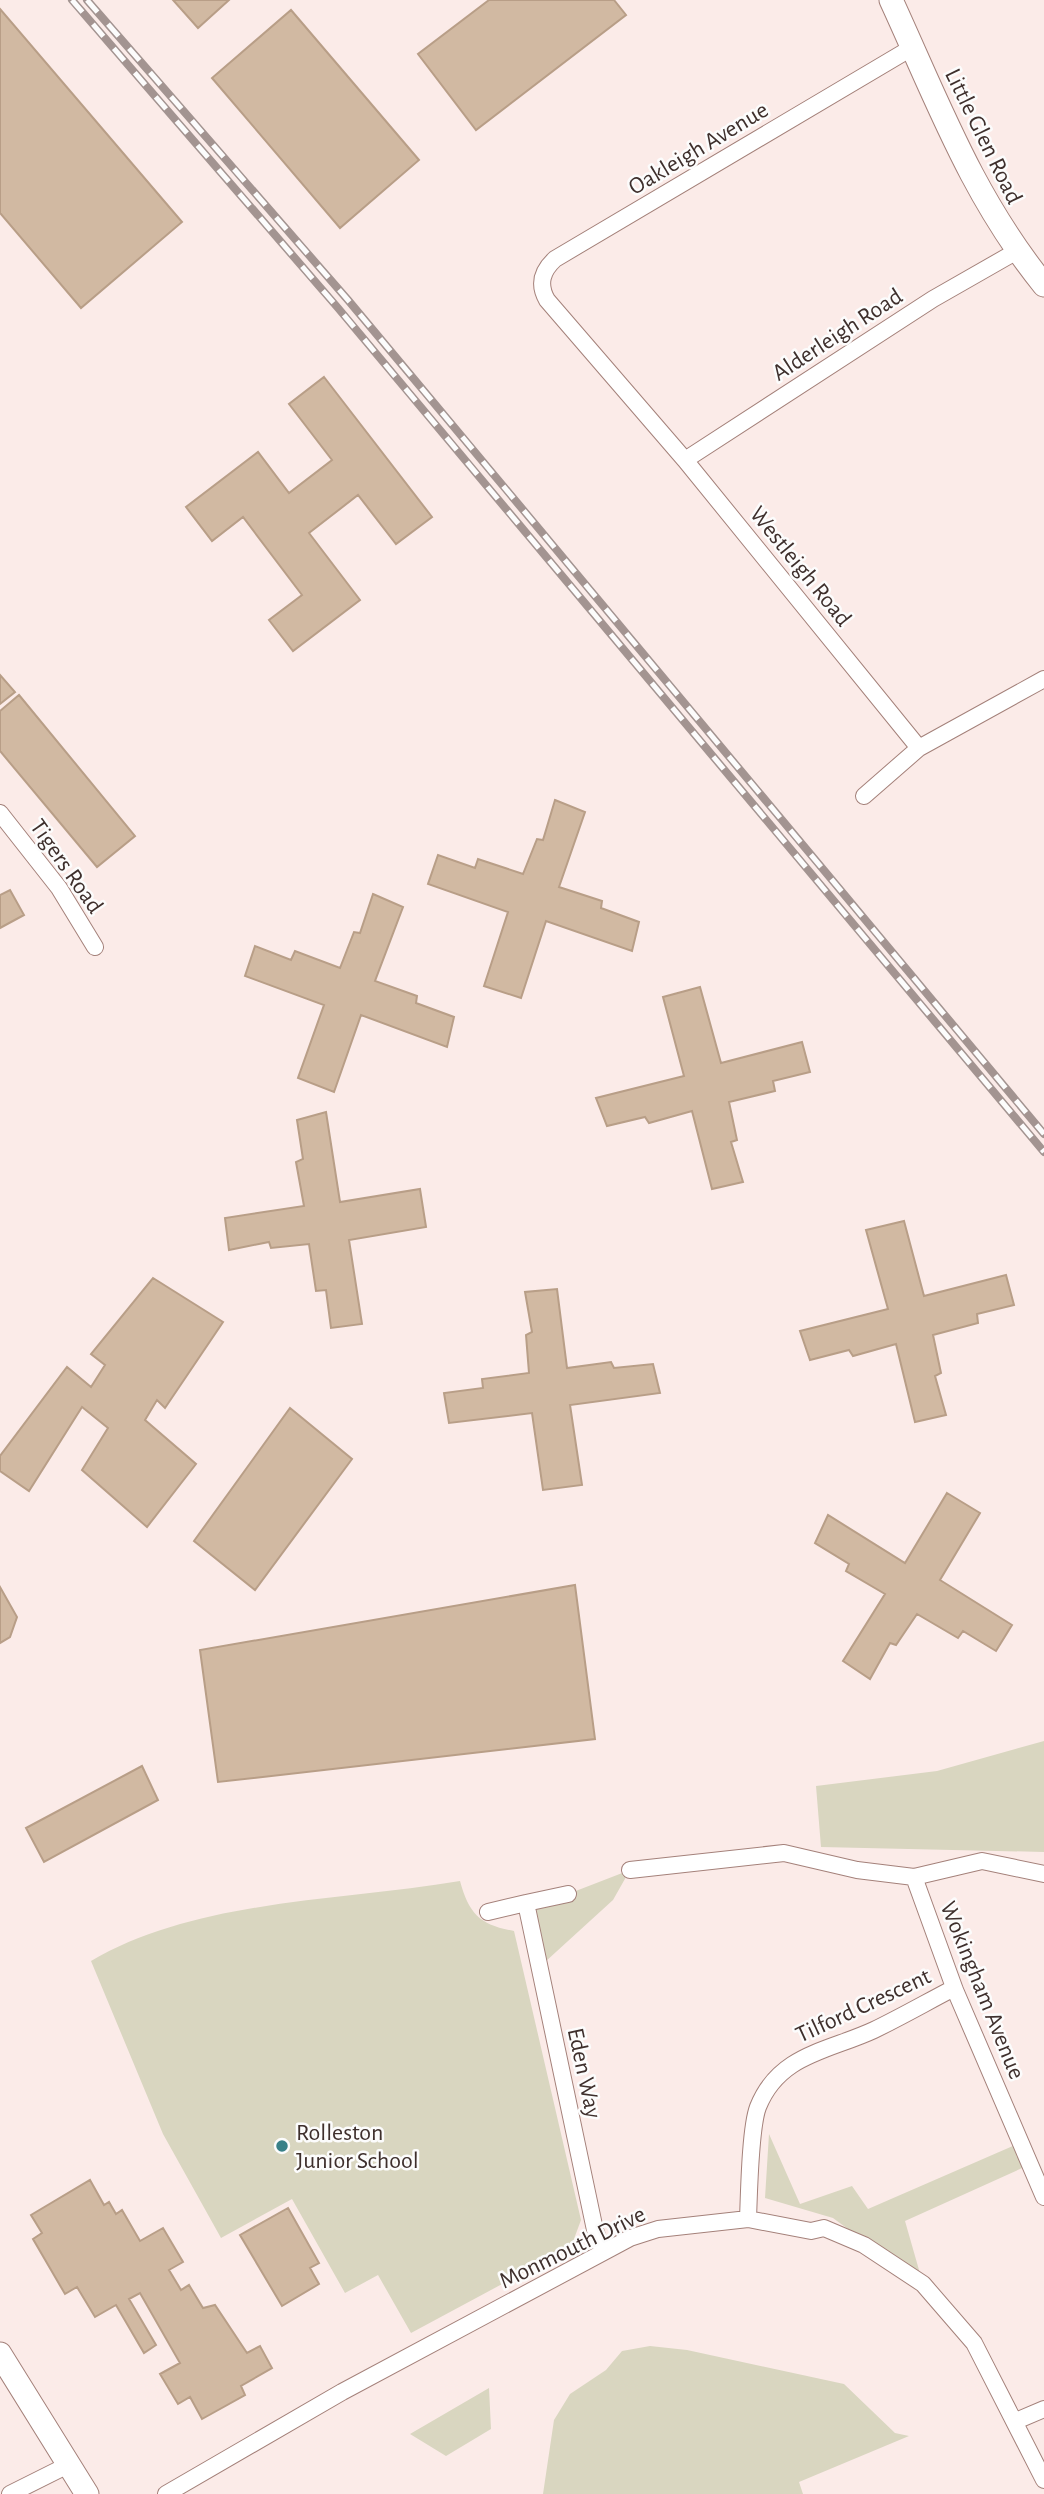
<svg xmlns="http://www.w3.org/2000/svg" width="1044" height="2494" font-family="'Alegreya Sans',sans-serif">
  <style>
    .green { fill: #d9d6c0 }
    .building { fill: #d1b9a2; stroke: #b89e87; stroke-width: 2 }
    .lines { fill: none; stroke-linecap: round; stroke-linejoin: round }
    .street-casing { stroke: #a4817a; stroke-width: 18 }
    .secondary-casing { stroke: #a4817a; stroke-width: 25 }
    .street { stroke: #fff; stroke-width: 16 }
    .secondary { stroke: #fff; stroke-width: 23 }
    .rail-casing { stroke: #a39491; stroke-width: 8 }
    .rail { stroke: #fcfcfc; stroke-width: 5; stroke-dasharray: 16; stroke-linecap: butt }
    .poi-dot { fill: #398188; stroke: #fcfcfc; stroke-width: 2.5 }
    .labels { text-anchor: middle; stroke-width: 5; stroke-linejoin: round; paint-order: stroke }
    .street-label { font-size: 24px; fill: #3e2f2c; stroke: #fcfcfc }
    .poi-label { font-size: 24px; fill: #3e2f2c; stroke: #fcfcfc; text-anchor: start }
  </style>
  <rect width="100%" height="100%" fill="#fbebe8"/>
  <path class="green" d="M1044 1741V1852L821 1847 816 1786 937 1771Z
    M630 1870 613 1900 545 1962 526 1903 568 1894Z
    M460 1881C469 1914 480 1925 514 1931L581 2220 571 2247 411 2333 378 2275 345 2293 292 2199 221 2238 163 2134 91 1961C197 1899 341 1901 460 1881Z
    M769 2134 800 2204 852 2186 868 2209 1022 2142 1031 2164 905 2221 923 2284 833 2218 765 2198Z
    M650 2346 687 2350 844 2384 895 2433 909 2436 799 2482 803 2494H543L554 2420 570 2394 606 2370 622 2351Z
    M489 2388 491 2429 446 2456 410 2434Z"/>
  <path class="building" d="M173 0H229L198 28Z
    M489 0H614L626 15 476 130 418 54Z
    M0 9 182 222 81 308 0 213Z
    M291 10 419 160 340 228 212 78Z
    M324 377 432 517 396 544 358 495 309 533 360 600 293 651 269 620 302 595 243 517 212 541 186 507 258 452 289 493 332 460 289 404Z
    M0 675 15 692 0 704Z
    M19 695 135 836 97 867 0 751V711Z
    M555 800 585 812 559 887 602 901 601 908 639 922 632 951 546 921 521 998 484 986 508 912 428 884 438 855 475 868 478 859 523 874 537 839 543 840Z
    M10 890 24 915 0 928V895Z
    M373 894 403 907 375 981 417 996 416 1003 454 1017 447 1047 361 1015 334 1092 298 1078 324 1005 245 976 255 946 291 960 295 951 340 968 354 932 360 933Z
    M700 987 721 1063 802 1042 810 1072 773 1081 775 1091 729 1102 737 1140 731 1142 743 1182 712 1189 692 1111 649 1123 645 1117 607 1126 596 1098 684 1076 663 997Z
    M326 1112 340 1202 420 1189 426 1227 349 1240 362 1324 331 1328 326 1290 316 1291 309 1244 271 1248 269 1242 229 1250 225 1218 304 1206 296 1162 303 1159 297 1120Z
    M904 1221 924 1296 1006 1275 1014 1305 977 1314 978 1323 933 1335 941 1373 935 1376 946 1415 915 1422 896 1344 853 1356 849 1350 810 1360 800 1331 888 1309 866 1230Z
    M153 1278 223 1322 165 1408 157 1400 145 1420 196 1464 147 1527 82 1470 108 1428 82 1407 29 1491 0 1471V1456L67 1367 91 1387 105 1365 91 1354Z
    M557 1289 567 1368 611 1362 614 1368 653 1364 660 1393 570 1405 582 1485 543 1490 532 1413 449 1423 444 1393 483 1388 482 1379 529 1373 526 1335 532 1332 525 1292Z
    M290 1408 352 1459 255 1590 194 1541Z
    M947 1493 980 1513 940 1580 1012 1625 996 1651 963 1631 958 1638 917 1614 896 1645 890 1643 870 1679 843 1661 885 1594 846 1571 849 1564 815 1543 828 1515 905 1563Z
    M575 1585 595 1739 218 1782 200 1650Z
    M0 1587 17 1617 10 1637 0 1643Z
    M142 1766 158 1800 44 1862 26 1828Z
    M90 2180 104 2205 109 2202 116 2214 122 2210 140 2241 163 2228 183 2262 169 2270 181 2290 189 2285 203 2308 215 2305 247 2353 260 2346 272 2368 241 2386 245 2395 202 2419 190 2397 178 2404 160 2374 180 2363 140 2293 129 2299 156 2345 144 2353 116 2305 95 2317 77 2287 65 2294 33 2239 42 2233 31 2215Z
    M288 2208 319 2263 310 2268 319 2284 282 2306 240 2235Z"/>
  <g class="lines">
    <g class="street-casing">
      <path id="street" d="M913 47 555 259C542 271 538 284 547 300L685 460 919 748 1044 679
        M685 460 933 299 1017 251
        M864 796 919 748
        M0 813 59 888 95 947
        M630 1870 784 1853 857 1870 914 1877 982 1861 1044 1874
        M914 1877 955 1990 1044 2197
        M568 1894 526 1903 595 2230 603 2252
        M488 1912 526 1903
        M748 2219C749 2195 750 2128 758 2107 779 2054 829 2051 874 2030 901 2017 927 2002 954 1988
        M1016 2421 1044 2409
        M10 2494 70 2464
        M166 2494 342 2392 630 2238 658 2229 748 2219 811 2231 824 2228 864 2245 923 2284 974 2343 1044 2480"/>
    </g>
    <g class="secondary-casing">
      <path id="secondary" d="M891 0C938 102 972 196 1044 285
        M0 2354 87 2494"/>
    </g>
    <use href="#street" class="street"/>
    <use href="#secondary" class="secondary"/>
    <g class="rail-casing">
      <path id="rail" d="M72 0 338 308 1044 1152
        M87 0 348 300 1044 1134"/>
    </g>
    <use href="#rail" class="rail"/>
  </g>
  <circle class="poi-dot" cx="282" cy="2146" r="7"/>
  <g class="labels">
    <g class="street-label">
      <text transform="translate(984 136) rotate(64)" y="8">Little Glen Road</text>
      <text transform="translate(698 148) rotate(-31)" y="8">Oakleigh Avenue</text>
      <text transform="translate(837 334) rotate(-33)" y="8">Alderleigh Road</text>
      <text transform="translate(801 566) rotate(51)" y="8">Westleigh Road</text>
      <text transform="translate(67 866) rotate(55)" y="8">Tigers Road</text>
      <text transform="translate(983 1990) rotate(68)" y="8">Wokingham Avenue</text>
      <text transform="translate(863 2005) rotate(-25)" y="8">Tilford Crescent</text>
      <text transform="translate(585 2073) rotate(78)" y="8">Eden Way</text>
      <text transform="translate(572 2247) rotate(-26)" y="8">Monmouth Drive</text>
    </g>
    <g class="poi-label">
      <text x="296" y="2140">Rolleston<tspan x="296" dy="28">Junior School</tspan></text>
    </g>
  </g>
</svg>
